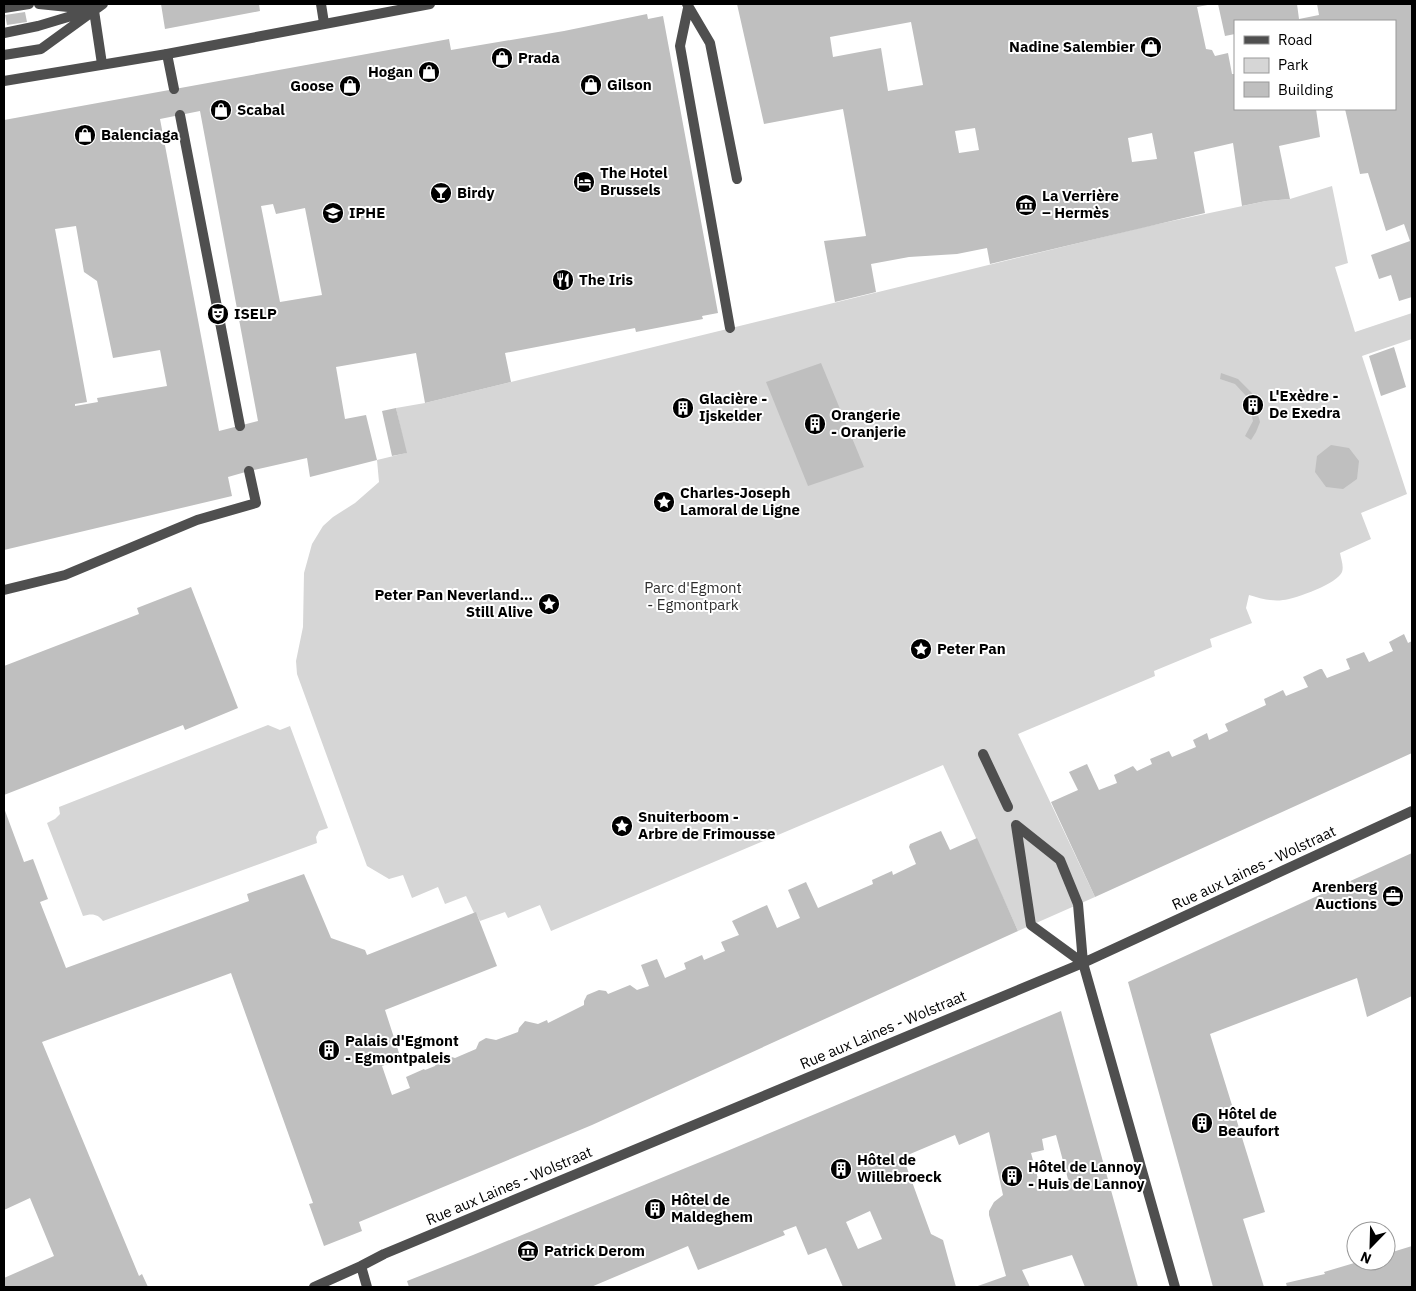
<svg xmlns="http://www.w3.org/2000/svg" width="1416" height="1291" font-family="'IBM Plex Sans',sans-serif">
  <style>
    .green { fill: #d6d6d6 }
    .building { fill: #bfbfbf; fill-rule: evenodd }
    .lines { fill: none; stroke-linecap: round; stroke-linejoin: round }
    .lane { stroke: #4f4f4f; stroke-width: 10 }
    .street { stroke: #4f4f4f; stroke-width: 10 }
    .labels { text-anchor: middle; stroke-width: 4; stroke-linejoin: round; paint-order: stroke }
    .poi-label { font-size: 15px; font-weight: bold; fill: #000; stroke: #fff; text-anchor: start }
    .park-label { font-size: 15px; fill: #2d2d2d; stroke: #fff }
    .street-label { font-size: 15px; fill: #000; stroke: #fff }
  </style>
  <rect width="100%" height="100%" fill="#fff"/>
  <path class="green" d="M1332 186 1348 263 1335 267 1355 332 1412 313V339L1362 356 1407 494 1361 513 1371 539 1340 553C1341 559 1344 566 1342 572 1338 583 1296 599 1283 600 1272 602 1259 598 1249 595L1246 608 1252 623 1210 639 1212 647 1154 671 1155 676 1018 734 1095 897 1018 931 943 765 551 931 540 905 508 918 505 912 480 921 476 913H474L466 896 445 904 438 887 412 898 403 875 389 879 367 866 297 674 296 661 303 627 304 573 312 544 323 526 333 517 355 503 379 482 377 460 406 453 396 408 425 403 527 378 1144 227 1266 201 1290 199Z
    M268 725 280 730 290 726 328 828 319 831 316 837 317 843 103 921C98 914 92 913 83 916L47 823 55 819 60 814 59 807Z"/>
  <path class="building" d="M161 4H259L260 11 165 29Z
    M737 4H1213L1197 7 1206 49 1212 50 1215 56 1228 53 1232 74H1235V109H1316L1320 137 1279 146 1290 199 1266 201 1242 206 1233 143 1194 152 1205 213 990 264 987 248 957 254 909 257 871 264 876 292 835 302 824 241 866 236 843 109 764 124ZM911 22 923 85 888 91 881 48 833 57 830 37ZM975 128 979 150 959 153 955 131ZM1152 133 1157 159 1132 162 1128 138Z
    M1218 4H1297L1299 19 1319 15 1317 4H1412V297L1399 301 1391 275 1379 279 1371 255 1410 241 1404 224 1386 231 1368 173 1360 174 1345 109H1395V21H1235V34L1225 36Z
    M25 12 27 22 7 25 5 15Z
    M647 14 648 19 663 16 718 313 702 316 703 319 636 332 635 328 505 353 511 382 425 403 416 353 336 367 345 419 366 415 377 460 310 477 307 458 249 471 228 477 232 496 4 550V120L449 39 451 50 564 31ZM200 111 258 421 219 431 160 119ZM273 204 276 214 305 208 322 295 280 302 261 206ZM76 226 84 272 97 281 113 358 160 350 167 386 97 398 98 402 75 406V404L87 402 55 229Z
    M1394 347 1406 387 1381 396 1369 356Z
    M821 363 864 467 808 486 766 382Z
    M1221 373 1238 379 1252 393 1260 422 1256 432 1251 440 1245 436 1253 421 1248 398 1235 384 1220 379Z
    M678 398 694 408 688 418 672 409Z
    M396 408 407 453 392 456 382 411Z
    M1331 445 1349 448 1359 461 1357 479 1343 489 1326 487 1315 472 1317 456Z
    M191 587 238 708 185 730 183 725 4 795V666L139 614 137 608Z
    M1404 634 1408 643 1412 641V753L1095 897 1051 802 1078 790 1069 772 1087 764 1099 790 1117 783 1114 775 1133 766 1137 771 1152 764 1150 759 1169 751 1172 757 1196 747 1193 740 1207 733 1209 740 1228 731 1225 724 1266 705 1264 699 1283 690 1286 696 1308 687 1303 677 1320 669H1322L1327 678 1350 669 1346 659 1364 652 1369 662 1393 651 1389 642Z
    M4 808 24 862 33 859 48 899 40 902 66 968 249 901 247 894 304 874 331 938 365 950 367 955 476 912 497 966 385 1010 401 1059 382 1066 392 1095 410 1088 406 1077 424 1069 425 1070 435 1066 440 1057 445 1055 455 1058 476 1049 479 1042 486 1038 496 1040 518 1032 519 1028 525 1021 538 1024 547 1020 548 1023 584 1005V1001L587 995 599 990 606 991 608 994 630 985 637 990 649 986 641 965 657 959 665 978 686 969 684 963 702 955 704 960 725 951 721 942 739 935 732 921 767 905 777 928 800 918 788 890 806 882 818 908 873 884 872 880 892 871 893 875 916 864 909 847 910 844 941 831 950 850 977 838 1018 931 592 1125 359 1222 362 1231 324 1246 309 1204 313 1203 231 973 42 1042 139 1276 142 1274 148 1287H4V1278L54 1256 30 1198 4 1210Z
    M1412 853V996L1367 1017 1357 978 1210 1034 1265 1212 1243 1219 1264 1287H1213L1128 982Z
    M1061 1011 1138 1287H1085L1072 1255 1022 1270 1030 1287H975L1006 1276 989 1215V1211L994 1202 1003 1195 989 1132 959 1145 955 1135 903 1157 931 1234 943 1240 956 1287H843L826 1248 808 1255 796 1226 783 1231 785 1235 698 1270 688 1246 591 1287H409L407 1281 473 1255 727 1151ZM1056 1135 1069 1183 1041 1190 1031 1153 1044 1150 1042 1139ZM870 1211 882 1239 858 1249 846 1222Z
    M1412 1246V1287H1287L1286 1283 1325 1274 1324 1272 1361 1261H1386V1254Z"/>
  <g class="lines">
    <path class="lane" d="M39 4 88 9
      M93 4 102 64
      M321 4 324 23
      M687 4 710 43 737 179
      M4 8 29 4
      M688 8 680 46 730 328
      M4 33 38 26 88 11
      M167 54 174 89
      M4 55 41 49 103 4
      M180 115 240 426
      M4 590 65 575 197 520 256 503 249 471"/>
    <path class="street" d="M4 81 167 54 430 4
      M983 754 1008 807
      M1016 825 1060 860 1078 904 1083 963 1175 1287
      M1016 825 1031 925 1083 963
      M361 1266 367 1287
      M314 1287 361 1266 384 1254 1083 963 1412 811"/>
  </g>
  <defs>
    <g id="shop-disc" transform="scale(1.125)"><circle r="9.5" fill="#000" stroke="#fff"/><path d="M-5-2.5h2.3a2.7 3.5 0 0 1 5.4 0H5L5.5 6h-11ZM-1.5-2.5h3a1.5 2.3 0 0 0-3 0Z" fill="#fff"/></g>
    <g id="hotel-disc" transform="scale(1.125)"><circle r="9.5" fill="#000" stroke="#fff"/><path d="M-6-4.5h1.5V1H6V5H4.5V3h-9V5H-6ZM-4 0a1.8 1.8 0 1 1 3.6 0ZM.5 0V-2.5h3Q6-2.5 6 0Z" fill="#fff"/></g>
    <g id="bar-disc" transform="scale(1.125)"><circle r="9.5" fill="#000" stroke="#fff"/><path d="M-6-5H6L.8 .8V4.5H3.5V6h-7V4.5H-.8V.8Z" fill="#fff"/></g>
    <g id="museum-disc" transform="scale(1.125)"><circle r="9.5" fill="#000" stroke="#fff"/><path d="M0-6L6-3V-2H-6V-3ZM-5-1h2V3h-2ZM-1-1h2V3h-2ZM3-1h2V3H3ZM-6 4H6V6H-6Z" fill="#fff"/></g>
    <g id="university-disc" transform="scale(1.125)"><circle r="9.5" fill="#000" stroke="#fff"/><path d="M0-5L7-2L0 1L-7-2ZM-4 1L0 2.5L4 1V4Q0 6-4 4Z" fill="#fff"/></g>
    <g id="restaurant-disc" transform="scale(1.125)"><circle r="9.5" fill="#000" stroke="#fff"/><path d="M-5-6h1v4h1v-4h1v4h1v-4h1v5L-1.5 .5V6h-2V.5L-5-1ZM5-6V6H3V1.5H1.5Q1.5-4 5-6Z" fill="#fff"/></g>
    <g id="theatre-disc" transform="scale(1.125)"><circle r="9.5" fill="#000" stroke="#fff"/><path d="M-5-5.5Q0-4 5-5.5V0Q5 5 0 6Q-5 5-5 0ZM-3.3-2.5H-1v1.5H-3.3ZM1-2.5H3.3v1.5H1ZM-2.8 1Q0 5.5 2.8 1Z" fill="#fff"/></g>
    <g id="building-disc" transform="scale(1.125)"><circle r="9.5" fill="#000" stroke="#fff"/><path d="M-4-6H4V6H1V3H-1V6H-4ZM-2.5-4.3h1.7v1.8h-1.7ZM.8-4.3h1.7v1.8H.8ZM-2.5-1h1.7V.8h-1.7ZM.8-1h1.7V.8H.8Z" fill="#fff"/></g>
    <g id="sight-disc" transform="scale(1.125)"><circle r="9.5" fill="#000" stroke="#fff"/><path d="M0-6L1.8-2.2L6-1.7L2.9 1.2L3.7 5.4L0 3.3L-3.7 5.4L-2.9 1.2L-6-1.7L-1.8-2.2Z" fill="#fff"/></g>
    <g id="office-disc" transform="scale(1.125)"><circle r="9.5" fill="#000" stroke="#fff"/><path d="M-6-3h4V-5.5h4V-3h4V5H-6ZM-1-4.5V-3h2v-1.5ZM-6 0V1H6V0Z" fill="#fff"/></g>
  </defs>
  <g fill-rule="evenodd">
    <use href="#shop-disc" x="1151" y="47"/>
    <use href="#shop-disc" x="502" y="58"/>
    <use href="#shop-disc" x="429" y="72"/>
    <use href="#shop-disc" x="591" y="85"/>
    <use href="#shop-disc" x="350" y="86"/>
    <use href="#shop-disc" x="221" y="110"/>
    <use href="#shop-disc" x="85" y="135"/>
    <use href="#hotel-disc" x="584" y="182"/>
    <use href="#bar-disc" x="441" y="193"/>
    <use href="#museum-disc" x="1026" y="205"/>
    <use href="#university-disc" x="333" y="213"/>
    <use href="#restaurant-disc" x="563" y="280"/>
    <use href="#theatre-disc" x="218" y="314"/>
    <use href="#building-disc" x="1253" y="405"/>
    <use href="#building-disc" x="683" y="408"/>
    <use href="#building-disc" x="815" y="424"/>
    <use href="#sight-disc" x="664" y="502"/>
    <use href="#sight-disc" x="549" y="604"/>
    <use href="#sight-disc" x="921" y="649"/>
    <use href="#sight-disc" x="622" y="826"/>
    <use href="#office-disc" x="1393" y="896"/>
    <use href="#building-disc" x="329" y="1050"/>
    <use href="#building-disc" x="1202" y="1123"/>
    <use href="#building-disc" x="841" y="1169"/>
    <use href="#building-disc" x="1012" y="1176"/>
    <use href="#building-disc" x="655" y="1209"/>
    <use href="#museum-disc" x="528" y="1251"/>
  </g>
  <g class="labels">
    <g class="poi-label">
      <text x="1135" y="52" text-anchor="end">Nadine Salembier</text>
      <text x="518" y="63">Prada</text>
      <text x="413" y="77" text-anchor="end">Hogan</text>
      <text x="607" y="90">Gilson</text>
      <text x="334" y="91" text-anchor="end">Goose</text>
      <text x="237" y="115">Scabal</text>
      <text x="101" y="140">Balenciaga</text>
      <text x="600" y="178">The Hotel<tspan x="600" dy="17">Brussels</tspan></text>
      <text x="457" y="198">Birdy</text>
      <text x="1042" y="201">La Verrière<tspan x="1042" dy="17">– Hermès</tspan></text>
      <text x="349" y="218">IPHE</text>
      <text x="579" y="285">The Iris</text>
      <text x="234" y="319">ISELP</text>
      <text x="1269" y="401">L'Exèdre -<tspan x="1269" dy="17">De Exedra</tspan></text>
      <text x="699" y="404">Glacière -<tspan x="699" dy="17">Ijskelder</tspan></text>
      <text x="831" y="420">Orangerie<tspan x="831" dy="17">- Oranjerie</tspan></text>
      <text x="680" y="498">Charles-Joseph<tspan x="680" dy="17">Lamoral de Ligne</tspan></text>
      <text x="533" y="600" text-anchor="end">Peter Pan Neverland…<tspan x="533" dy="17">Still Alive</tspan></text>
      <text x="937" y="654">Peter Pan</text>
      <text x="638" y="822">Snuiterboom -<tspan x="638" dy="17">Arbre de Frimousse</tspan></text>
      <text x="1377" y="892" text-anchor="end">Arenberg<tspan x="1377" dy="17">Auctions</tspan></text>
      <text x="345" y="1046">Palais d'Egmont<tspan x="345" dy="17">- Egmontpaleis</tspan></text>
      <text x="1218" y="1119">Hôtel de<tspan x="1218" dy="17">Beaufort</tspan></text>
      <text x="857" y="1165">Hôtel de<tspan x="857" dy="17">Willebroeck</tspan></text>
      <text x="1028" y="1172">Hôtel de Lannoy<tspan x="1028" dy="17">- Huis de Lannoy</tspan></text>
      <text x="671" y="1205">Hôtel de<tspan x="671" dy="17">Maldeghem</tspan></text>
      <text x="544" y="1256">Patrick Derom</text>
    </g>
    <g class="park-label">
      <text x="693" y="593">Parc d'Egmont<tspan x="693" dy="17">- Egmontpark</tspan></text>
    </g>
    <g class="street-label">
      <text transform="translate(1254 868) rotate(-25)" y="5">Rue aux Laines - Wolstraat</text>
      <text transform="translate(883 1030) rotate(-23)" y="5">Rue aux Laines - Wolstraat</text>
      <text transform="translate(509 1186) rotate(-23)" y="5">Rue aux Laines - Wolstraat</text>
    </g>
  </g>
  <rect width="1416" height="1291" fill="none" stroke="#000000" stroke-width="10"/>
  <rect x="1234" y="20" width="162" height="90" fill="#ffffff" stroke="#999999"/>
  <rect x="1244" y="36" width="25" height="8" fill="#4f4f4f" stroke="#999999"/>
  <text x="1278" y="45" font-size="15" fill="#000000">Road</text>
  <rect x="1244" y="58" width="25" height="15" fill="#d6d6d6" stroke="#999999"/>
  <text x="1278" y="70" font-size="15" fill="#000000">Park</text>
  <rect x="1244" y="82" width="25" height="15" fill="#bfbfbf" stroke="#999999"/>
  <text x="1278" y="95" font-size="15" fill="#000000">Building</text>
  <g transform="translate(1371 1246) rotate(203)"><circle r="24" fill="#ffffff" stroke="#999999"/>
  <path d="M0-4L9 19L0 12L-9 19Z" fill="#000000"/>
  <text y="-8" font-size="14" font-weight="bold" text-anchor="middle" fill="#000000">N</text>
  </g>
</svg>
